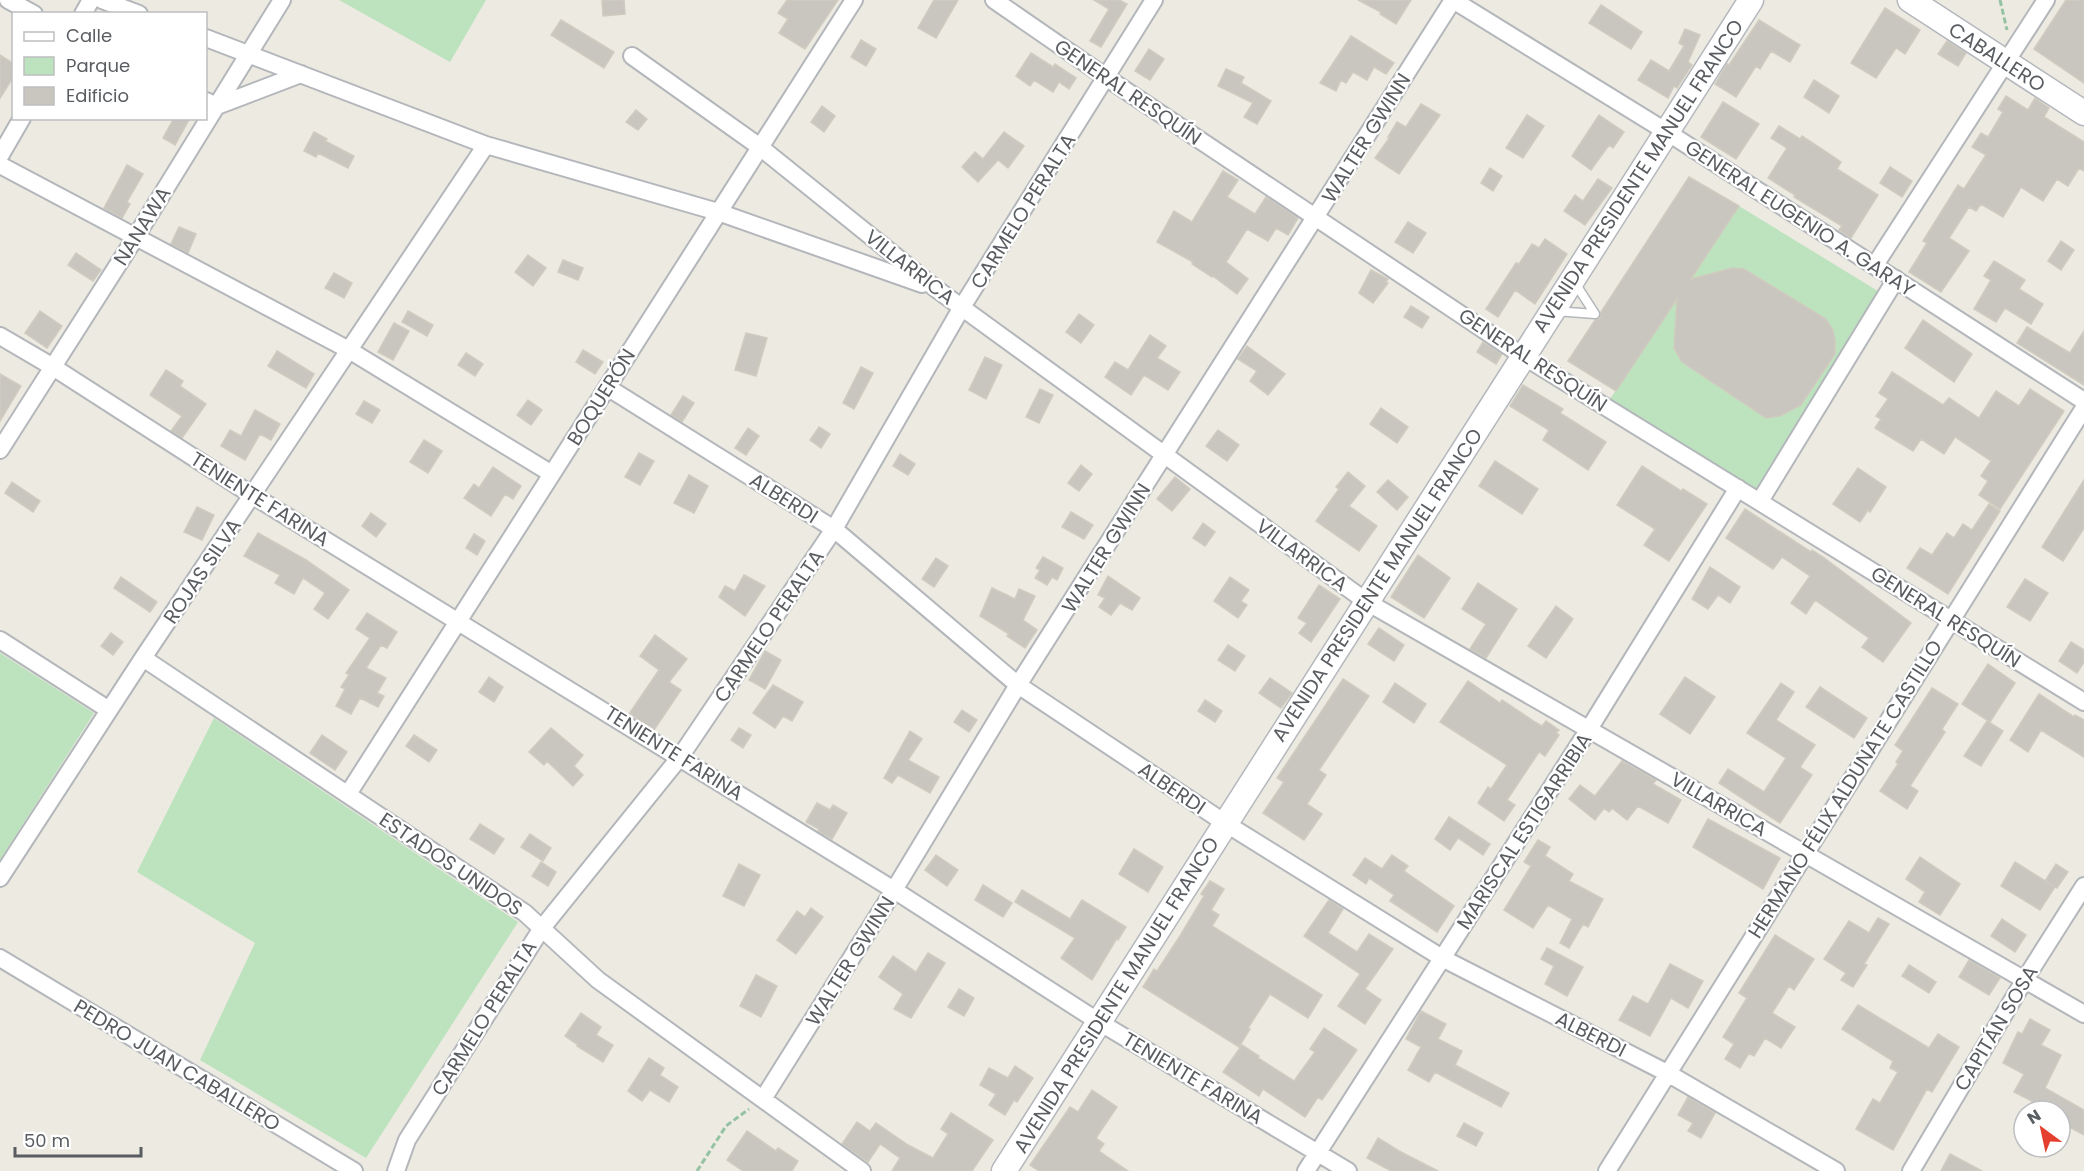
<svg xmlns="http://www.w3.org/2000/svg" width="2084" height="1171" font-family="Poppins,sans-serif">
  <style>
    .green { fill: #bde3be }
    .building { fill: #c9c6c0; stroke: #d0cbbf; stroke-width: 1.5 }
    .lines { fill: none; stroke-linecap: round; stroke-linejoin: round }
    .service-casing { stroke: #b3b7bb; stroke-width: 11 }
    .minor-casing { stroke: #b3b7bb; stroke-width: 20 }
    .secondary-casing { stroke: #b4b8bd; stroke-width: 27 }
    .path { stroke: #95c2a3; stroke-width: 3; stroke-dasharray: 6 3; stroke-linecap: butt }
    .service { stroke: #fff; stroke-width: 8 }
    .minor { stroke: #fff; stroke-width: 16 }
    .secondary { stroke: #fff; stroke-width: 24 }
    .labels { text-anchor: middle; stroke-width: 4.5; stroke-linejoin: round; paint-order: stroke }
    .street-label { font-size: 20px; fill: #595d61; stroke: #fff }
  </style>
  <rect width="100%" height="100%" fill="#eceae1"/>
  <path class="green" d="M339 0H486L450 62Z
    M1739 206 1881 293 1758 491 1610 399Z
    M0 653 94 713 0 860Z
    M214 718 518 922 366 1158 200 1060 255 943 137 872Z"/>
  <path class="building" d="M602 0H624L625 14 603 16Z
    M787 0H838L805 49 779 33 788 19 778 13Z
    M934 0H958L936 38 918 28Z
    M1094 0H1119L1127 4 1101 47 1090 41 1109 9Z
    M1358 0H1411L1396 24 1380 14 1381 12Z
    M2066 0H2084V83L2034 49Z
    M1601 5 1642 32 1631 49 1589 23Z
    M1885 8 1920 30 1905 54 1896 48 1876 78 1851 63Z
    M561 20 614 52 604 68 551 35Z
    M1759 20 1800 45 1790 62 1771 51 1760 69 1756 66 1736 97 1715 84 1727 64 1729 65Z
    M1685 29 1700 35 1688 62 1692 65 1677 88 1674 86 1668 98 1638 80 1651 60 1669 71 1684 46 1679 43Z
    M1351 36 1394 63 1386 74 1374 67 1367 80 1353 72 1346 83 1341 80 1336 91 1320 83Z
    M861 40 876 49 866 66 851 57Z
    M1947 41 1966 53 1958 66 1938 54Z
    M1149 49 1164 59 1150 80 1135 71Z
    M1031 53 1053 67 1055 64 1076 78 1069 89 1059 82 1053 92 1034 80 1030 86 1016 76Z
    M0 55 14 64V76L0 98Z
    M1226 69 1244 77 1241 83 1271 101 1257 124 1244 117 1253 103 1218 86Z
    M1814 80 1839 96 1829 113 1804 97Z
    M2006 96 2028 110 2035 98 2049 108 2044 117 2084 142V171L2079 168 2068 186 2057 179 2043 201 2021 187 2003 217 1981 204 1976 211 1969 207 1949 238 1969 251 1941 292 1909 272 1927 243 1923 241 1958 185 1964 189 1986 155 1972 147 1981 133 1988 137 2003 112 1998 109Z
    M1723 102 1759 124 1736 159 1701 137Z
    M1421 104 1440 115 1399 174 1375 158 1390 137H1388L1397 122 1406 127Z
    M822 106 835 116 824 132 811 122Z
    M636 110 647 119 638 130 626 122Z
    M1527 115 1544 126 1523 158 1506 148Z
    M1599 115 1624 132 1613 148 1609 145 1591 170 1572 156Z
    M174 118H190L175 145 163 138Z
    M1779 126 1800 139 1802 136 1822 149 1841 162 1837 169 1878 195 1851 238 1839 230 1842 226 1794 197 1795 195 1768 178 1787 148 1771 138Z
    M314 132 327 139 325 141 354 156 348 168 318 153 316 157 304 151Z
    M1004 132 1024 146 1008 168 998 160 978 182 962 167 975 152 983 159Z
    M127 165 143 174 127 202 130 204 122 218 104 208Z
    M1890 167 1912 181 1902 197 1880 183Z
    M1490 168 1502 176 1493 191 1481 183Z
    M1223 171 1238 180 1227 197 1255 214 1266 197 1298 218 1288 235 1276 228 1268 241 1247 229 1226 262 1248 279 1237 294 1213 276 1212 277 1192 264 1193 262 1157 242 1174 211 1192 222Z
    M1689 177 1739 206 1691 279 1732 268 1744 269 1826 319 1833 330 1835 340V354L1801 405 1780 416 1766 418 1682 362 1674 348 1677 299 1616 391 1568 361 1595 320 1600 318 1601 312Z
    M1598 179 1612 188 1585 225 1564 211 1575 195 1583 201Z
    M1408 222 1426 233 1413 253 1395 242Z
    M179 227 196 234 188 253 171 244Z
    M1545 239 1567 254 1535 304 1515 290 1498 317 1486 309 1516 263 1519 264 1532 244 1539 248Z
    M2061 241 2074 250 2061 270 2048 261Z
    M76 253 101 270 93 281 68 265Z
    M528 255 546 268 533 286 515 272Z
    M563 260 583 268 578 280 558 272Z
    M1994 261 2025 280 2019 289 2043 304 2031 324 2005 308 1996 322 1974 309 1991 280 1984 276Z
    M1371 270 1388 279 1386 282 1388 283 1373 303 1359 293Z
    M334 273 352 283 344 298 325 288Z
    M1411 306 1429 317 1422 328 1404 317Z
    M40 311 62 326 47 348 25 333Z
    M408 311 433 325 427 336 402 322Z
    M1079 314 1094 325 1081 343 1066 332Z
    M1923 320 1972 354 1954 382 1905 348Z
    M394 323 409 331 393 360 378 352Z
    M2027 327 2070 353 2084 331V385L2017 343Z
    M746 333 767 338 756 376 735 370Z
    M1150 335 1166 346 1157 358 1180 372 1168 390 1144 375 1131 395 1105 377 1115 362 1128 370Z
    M1483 342 1502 354 1496 364 1477 352Z
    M1247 346 1285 374 1268 395 1250 381 1257 371 1238 359Z
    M583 350 603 362 595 374 576 362Z
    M277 351 314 374 306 388 268 366Z
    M466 353 483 364 475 376 458 365Z
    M985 357 1002 365 986 399 969 390Z
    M861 367 873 373 854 409 843 403Z
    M166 370 183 381 180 386 206 404 182 438 171 431 182 416 150 395Z
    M1892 372 1943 405 1949 398 1979 418 1996 391 2019 406 2030 389 2064 411 2000 509 1979 495 1988 481 1981 476 1991 461 1955 437 1944 454 1921 439 1913 451 1875 428 1881 419 1876 416 1888 399 1879 393Z
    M0 374 21 386 0 421Z
    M1523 385 1563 409 1560 413 1606 442 1588 470 1543 440 1549 430 1510 406Z
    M1040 389 1053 395 1039 423 1026 417Z
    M683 396 694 403 682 422 671 415Z
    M528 400 542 410 531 425 517 415Z
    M364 401 380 410 372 423 356 414Z
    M1381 408 1408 427 1397 443 1370 424Z
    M255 410 280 424 271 440 260 434 245 460 221 446 230 430 241 436Z
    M819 427 830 434 821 448 810 440Z
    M748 428 759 436 746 455 735 448Z
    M1218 430 1239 445 1227 461 1206 446Z
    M424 440 442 451 428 473 410 462Z
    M639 453 654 461 640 485 625 477Z
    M900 454 915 464 908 475 893 466Z
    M1495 461 1538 489 1522 514 1479 486Z
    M1081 465 1092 474 1079 491 1068 483Z
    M1642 466 1681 491 1683 489 1707 504 1669 561 1644 545 1655 529 1617 505Z
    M493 467 521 486 513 499 505 494 491 516 464 498 474 484 479 488Z
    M1858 468 1886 487 1870 512 1868 510 1860 522 1833 504Z
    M1348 472 1365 486 1349 506 1377 526 1359 551 1316 521 1339 489 1336 487Z
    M689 475 708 486 694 513 674 503Z
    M1175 477 1190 489 1172 511 1157 499Z
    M1388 480 1408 497 1397 510 1377 492Z
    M2084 480V528L2063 561 2042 547Z
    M12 482 40 501 33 512 5 493Z
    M1989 504 2000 511 1948 594 1907 568 1920 548 1932 555 1947 533 1954 538 1963 524 1972 530Z
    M197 507 214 515 202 540 184 532Z
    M1745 509 1811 552 1812 550 1823 557 1911 623 1883 662 1862 647 1869 638 1815 600 1806 614 1791 603 1810 576 1782 557 1773 569 1726 538Z
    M1071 512 1093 525 1084 539 1062 527Z
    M371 513 386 524 376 537 362 526Z
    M1203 523 1215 532 1205 546 1193 538Z
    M258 533 306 560 349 590 328 619 314 609 325 593 303 578 294 594 275 583 280 575 244 556Z
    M474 534 485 541 477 555 466 548Z
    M1418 555 1450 578 1424 618 1391 597Z
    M1043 557 1063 568 1057 580 1052 577 1047 585 1035 578 1040 570 1036 568Z
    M936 558 948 566 934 587 922 579Z
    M1710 567 1740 587 1730 603 1718 595 1708 609 1692 599Z
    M744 575 765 586 745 616 719 597 725 586 735 591Z
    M1108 576 1140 598 1132 610 1120 603 1111 615 1099 607 1105 598 1098 595Z
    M121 577 157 602 150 612 114 588Z
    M1230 577 1249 590 1241 601 1247 605 1238 618 1214 601Z
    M2025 579 2048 593 2030 621 2007 607Z
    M1478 583 1517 609 1486 658 1470 649 1486 624 1462 609Z
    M1319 585 1340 599 1311 642 1299 633 1307 623 1298 618Z
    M992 588 1015 599 1019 589 1035 596 1023 620 1037 630 1025 648 1007 636 1009 634 980 616Z
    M1556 606 1573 619 1546 658 1528 646Z
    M367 613 397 632 387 648 381 645 366 668 386 678 377 693 384 696 378 707 360 698 351 714 336 706 345 689 341 687 349 675 346 673 370 638 356 629Z
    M1379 628 1404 645 1394 661 1368 644Z
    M111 633 123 642 113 655 101 646Z
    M655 635 687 659 669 682 681 690 654 730 629 714 659 670 640 656Z
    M2071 642 2084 650V662L2077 673 2059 661Z
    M1228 645 1245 656 1235 671 1218 660Z
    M765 651 781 660 765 689 749 680Z
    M1988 664 2015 683 1990 722 1962 704Z
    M489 677 503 687 494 702 479 692Z
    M1685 677 1715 697 1690 734 1660 714Z
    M1270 678 1292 693 1281 708 1259 693Z
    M1343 679 1369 696 1319 770 1326 775 1307 804 1322 814 1304 840 1263 813 1284 782 1277 778Z
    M1468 681 1500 703 1502 700 1535 722 1542 726 1546 721 1559 730 1556 733 1559 735 1545 756 1539 752 1507 800 1515 805 1504 821 1478 803 1488 787 1491 789 1507 765 1440 722Z
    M1395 683 1426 704 1414 723 1383 702Z
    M1781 683 1794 692 1776 720 1815 745 1800 767 1812 775 1780 823 1719 783 1728 769 1764 792 1786 758 1747 733Z
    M773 685 803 702 792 721 783 716 775 728 753 713Z
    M1820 687 1867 718 1854 738 1806 707Z
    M1932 688 1958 704 1942 729 1945 732 1910 786 1918 791 1907 809 1880 791 1898 764 1896 762 1903 751 1895 745Z
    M2039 694 2074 717 2075 715 2084 720V757L2041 730 2028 752 2010 740Z
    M1205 700 1222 711 1215 722 1198 711Z
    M962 710 977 720 969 732 954 722Z
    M1987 721 2003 731 1981 766 1964 756Z
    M551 728 583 755 574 766 583 775 573 786 547 761 544 765 529 752Z
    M739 728 751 735 743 748 731 740Z
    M910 731 922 739 908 760 939 777 930 793 898 775 892 783 884 778Z
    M322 735 347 752 335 770 310 753Z
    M414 735 437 750 429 762 406 746Z
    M1622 761 1656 780 1653 784 1681 800 1668 823 1638 806 1627 820 1612 808 1609 812 1604 808 1595 820 1569 799 1580 785 1595 796Z
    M817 803 830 810 833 805 847 813 832 839 818 831 819 829 806 822Z
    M1449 817 1490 844 1483 855 1458 838 1450 850 1435 839Z
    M1708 819 1780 858 1763 889 1693 847Z
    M480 824 504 839 494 854 470 839Z
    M530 834 551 848 543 861 521 847Z
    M1538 840 1550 847 1545 856 1573 874 1569 881 1603 899 1588 927 1583 924 1569 948 1560 943 1572 919 1548 905 1533 928 1504 910 1531 866 1524 862Z
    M1134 849 1163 867 1148 892 1119 874Z
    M936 855 958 870 947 886 925 870Z
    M1392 855 1408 866 1404 871 1454 906 1437 932 1390 901 1394 895 1369 878 1366 884 1353 875 1365 858 1382 869Z
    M1920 857 1960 884 1940 915 1919 902 1925 892 1906 879Z
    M541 862 556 872 548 886 532 876Z
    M2015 862 2055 887 2040 910 2001 886Z
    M739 864 760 875 744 906 723 896Z
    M2056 864 2068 872 2057 888 2045 881Z
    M1210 881 1224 889 1211 910 1219 915 1212 926 1322 995 1308 1018 1270 994 1248 1028 1250 1029 1239 1047 1143 987 1154 969 1157 971 1180 936 1204 896 1201 894Z
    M983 885 1012 903 1003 917 975 900Z
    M1022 890 1070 919 1082 900 1126 927 1118 940 1117 938 1092 980 1061 958 1075 938 1015 902Z
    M1329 900 1343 909 1328 933 1357 952 1369 934 1393 949 1365 989 1381 1000 1365 1024 1338 1006 1360 974 1304 936Z
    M811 908 823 917 796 954 777 940 797 911 805 917Z
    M1878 918 1889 924 1864 964 1867 965 1853 987 1841 980 1846 973 1824 959 1849 921 1869 933Z
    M2002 919 2026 935 2015 952 1991 936Z
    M1775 935 1814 959 1794 990 1789 986 1772 1013 1795 1027 1781 1048 1765 1038 1754 1056 1749 1053 1740 1068 1725 1059 1734 1044 1723 1037 1747 998 1739 993Z
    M1547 948 1583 967 1567 996 1545 984 1554 966 1541 959Z
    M928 953 945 963 911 1018 894 1009 903 994 879 977 893 956 916 972Z
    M1969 960 2000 978 1989 995 1959 977Z
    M1670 964 1703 981 1688 1008 1671 998 1650 1036 1619 1020 1633 996 1648 1004Z
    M1909 965 1936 982 1929 993 1902 976Z
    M756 975 777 986 761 1017 740 1006Z
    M959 989 974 998 964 1016 948 1007Z
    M1858 1005 1929 1048 1938 1034 1959 1047 1932 1092 1927 1089 1893 1150 1856 1129 1873 1099 1880 1103 1898 1072 1890 1068 1893 1061 1842 1029Z
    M1421 1011 1446 1024 1438 1039 1462 1051 1455 1065 1509 1093 1501 1107 1435 1072 1429 1082 1408 1070 1421 1047 1406 1039Z
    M581 1013 601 1027 596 1035 613 1045 603 1062 577 1046 578 1045 565 1036Z
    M2030 1019 2050 1030 2041 1045 2061 1055 2045 1088 2084 1110V1135L2060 1122V1111H2051L2014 1092 2024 1074 2003 1063 2018 1032 2022 1034Z
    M1324 1028 1357 1050 1322 1100 1318 1097 1305 1117 1263 1089 1259 1096 1223 1072 1242 1045 1259 1056 1258 1058 1294 1081 1315 1052 1310 1049Z
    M649 1058 664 1068 660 1075 678 1087 669 1102 650 1090 642 1101 628 1091Z
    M1015 1066 1033 1078 1017 1102 1014 1100 1005 1115 989 1105 996 1094 980 1085 989 1068 1008 1078Z
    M1092 1090 1117 1107 1096 1138 1104 1144 1099 1151 1128 1171H1039L1030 1165 1070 1107 1078 1112Z
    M1688 1097 1715 1113 1701 1138 1688 1131 1693 1123 1678 1115Z
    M951 1113 993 1140 972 1171H892L900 1158 880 1144 868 1162 842 1144 857 1122 870 1131 876 1123 908 1145 933 1158 948 1134 941 1129Z
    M1464 1123 1483 1133 1476 1146 1457 1136Z
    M747 1131 776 1151 778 1148 798 1161 792 1171H743L727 1160Z
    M1378 1138 1399 1151 1438 1171H1391L1367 1158Z
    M1950 1154 1982 1171H1941Z"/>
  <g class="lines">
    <g class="service-casing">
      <path id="service" d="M1555 311 1595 314 1575 283"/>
    </g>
    <g class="minor-casing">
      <path id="minor" d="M8 0 34 14
        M102 0 139 14
        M994 0 1107 78 1523 356 2084 702
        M1453 0 1667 132 2084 401
        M83 14 91 0
        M206 38 486 145 718 212 922 284
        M632 56 760 147 935 288 1367 602 2084 1014
        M206 101 217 106 301 74
        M0 156 22 118
        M0 165 349 350 552 474
        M1875 265 2046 0
        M0 336 53 367 252 495 894 890 1099 1022 1348 1171
        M607 387 834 529 1018 685 1225 823 1442 958 1669 1074 1836 1171
        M0 450 135 238 282 0
        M1760 501 1896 279
        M0 640 109 710
        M143 658 525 913 598 980 862 1171
        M348 794 854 0
        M0 878 143 658 486 145
        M0 958 354 1171
        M763 1099 894 890 1018 685 1453 0
        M396 1171 407 1140 542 928 680 757 834 529 962 307 1154 0
        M1306 1171 1589 729 1738 488
        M1607 1171 2084 408
        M1911 1171 2025 979 2084 886"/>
    </g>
    <g class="secondary-casing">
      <path id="secondary" d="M1910 0 2084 113
        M1004 1171 1751 0"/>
    </g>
    <path class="path" d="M2000 0 2007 30
      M697 1171 726 1126 749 1109"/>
    <use href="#service" class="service"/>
    <use href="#minor" class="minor"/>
    <use href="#secondary" class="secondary"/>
  </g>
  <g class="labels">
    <g class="street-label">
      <text transform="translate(1997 57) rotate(33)" y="7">CABALLERO</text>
      <text transform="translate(1128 92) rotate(34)" y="7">GENERAL RESQUÍN</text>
      <text transform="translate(1366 138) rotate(-58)" y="7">WALTER GWINN</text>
      <text transform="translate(1638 176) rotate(-57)" y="7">AVENIDA PRESIDENTE MANUEL FRANCO</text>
      <text transform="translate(1023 211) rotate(-58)" y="7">CARMELO PERALTA</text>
      <text transform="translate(1800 218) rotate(33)" y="7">GENERAL EUGENIO A. GARAY</text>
      <text transform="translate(142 226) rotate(-58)" y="7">NANAWA</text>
      <text transform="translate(910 267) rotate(38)" y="7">VILLARRICA</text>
      <text transform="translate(1533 360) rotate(33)" y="7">GENERAL RESQUÍN</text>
      <text transform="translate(601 397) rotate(-58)" y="7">BOQUERÓN</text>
      <text transform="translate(784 498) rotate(32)" y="7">ALBERDI</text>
      <text transform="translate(260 499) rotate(32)" y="7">TENIENTE FARINA</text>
      <text transform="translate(1106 548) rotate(-58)" y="7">WALTER GWINN</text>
      <text transform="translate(1302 555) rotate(36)" y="7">VILLARRICA</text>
      <text transform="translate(202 571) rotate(-56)" y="7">ROJAS SILVA</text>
      <text transform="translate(1377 585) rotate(-57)" y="7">AVENIDA PRESIDENTE MANUEL FRANCO</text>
      <text transform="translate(1946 617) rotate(32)" y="7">GENERAL RESQUÍN</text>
      <text transform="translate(769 626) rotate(-56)" y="7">CARMELO PERALTA</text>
      <text transform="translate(674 753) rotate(32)" y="7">TENIENTE FARINA</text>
      <text transform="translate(1172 788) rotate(34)" y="7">ALBERDI</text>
      <text transform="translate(1845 789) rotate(-58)" y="7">HERMANO FÉLIX ALDUNATE CASTILLO</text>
      <text transform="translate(1719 804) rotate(30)" y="7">VILLARRICA</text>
      <text transform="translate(1524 831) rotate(-57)" y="7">MARISCAL ESTIGARRIBIA</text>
      <text transform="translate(451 864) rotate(34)" y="7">ESTADOS UNIDOS</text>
      <text transform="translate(850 961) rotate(-58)" y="7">WALTER GWINN</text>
      <text transform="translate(1116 995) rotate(-58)" y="7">AVENIDA PRESIDENTE MANUEL FRANCO</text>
      <text transform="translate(484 1018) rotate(-58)" y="7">CARMELO PERALTA</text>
      <text transform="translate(1996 1028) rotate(-59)" y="7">CAPITÁN SOSA</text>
      <text transform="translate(1591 1034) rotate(27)" y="7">ALBERDI</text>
      <text transform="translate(177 1065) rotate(31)" y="7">PEDRO JUAN CABALLERO</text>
      <text transform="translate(1193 1078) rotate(31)" y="7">TENIENTE FARINA</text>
    </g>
  </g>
  <rect x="12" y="12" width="195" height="108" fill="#ffffff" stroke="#bdbec0" stroke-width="1.5"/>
  <rect x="24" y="32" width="30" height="9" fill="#ffffff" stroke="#bdbec0" stroke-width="1.5"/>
  <text x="66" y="42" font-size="18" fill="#595d61">Calle</text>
  <rect x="24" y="57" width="30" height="18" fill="#bde3be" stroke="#bdbec0" stroke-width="1.5"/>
  <text x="66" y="72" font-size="18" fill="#595d61">Parque</text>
  <rect x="24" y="87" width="30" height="18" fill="#c9c6c0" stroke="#bdbec0" stroke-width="1.5"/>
  <text x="66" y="102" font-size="18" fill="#595d61">Edificio</text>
  <g transform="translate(2042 1129) rotate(327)"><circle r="28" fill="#ffffff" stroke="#bdbec0" stroke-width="1.5"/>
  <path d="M0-4.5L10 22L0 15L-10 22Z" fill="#e43f2f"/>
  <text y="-9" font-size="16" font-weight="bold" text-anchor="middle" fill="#595d61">N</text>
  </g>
  <path d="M15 1147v9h126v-9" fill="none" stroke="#595d61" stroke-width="3"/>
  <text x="24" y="1147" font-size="18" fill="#595d61" stroke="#ffffff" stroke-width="4.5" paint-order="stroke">50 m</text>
</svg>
